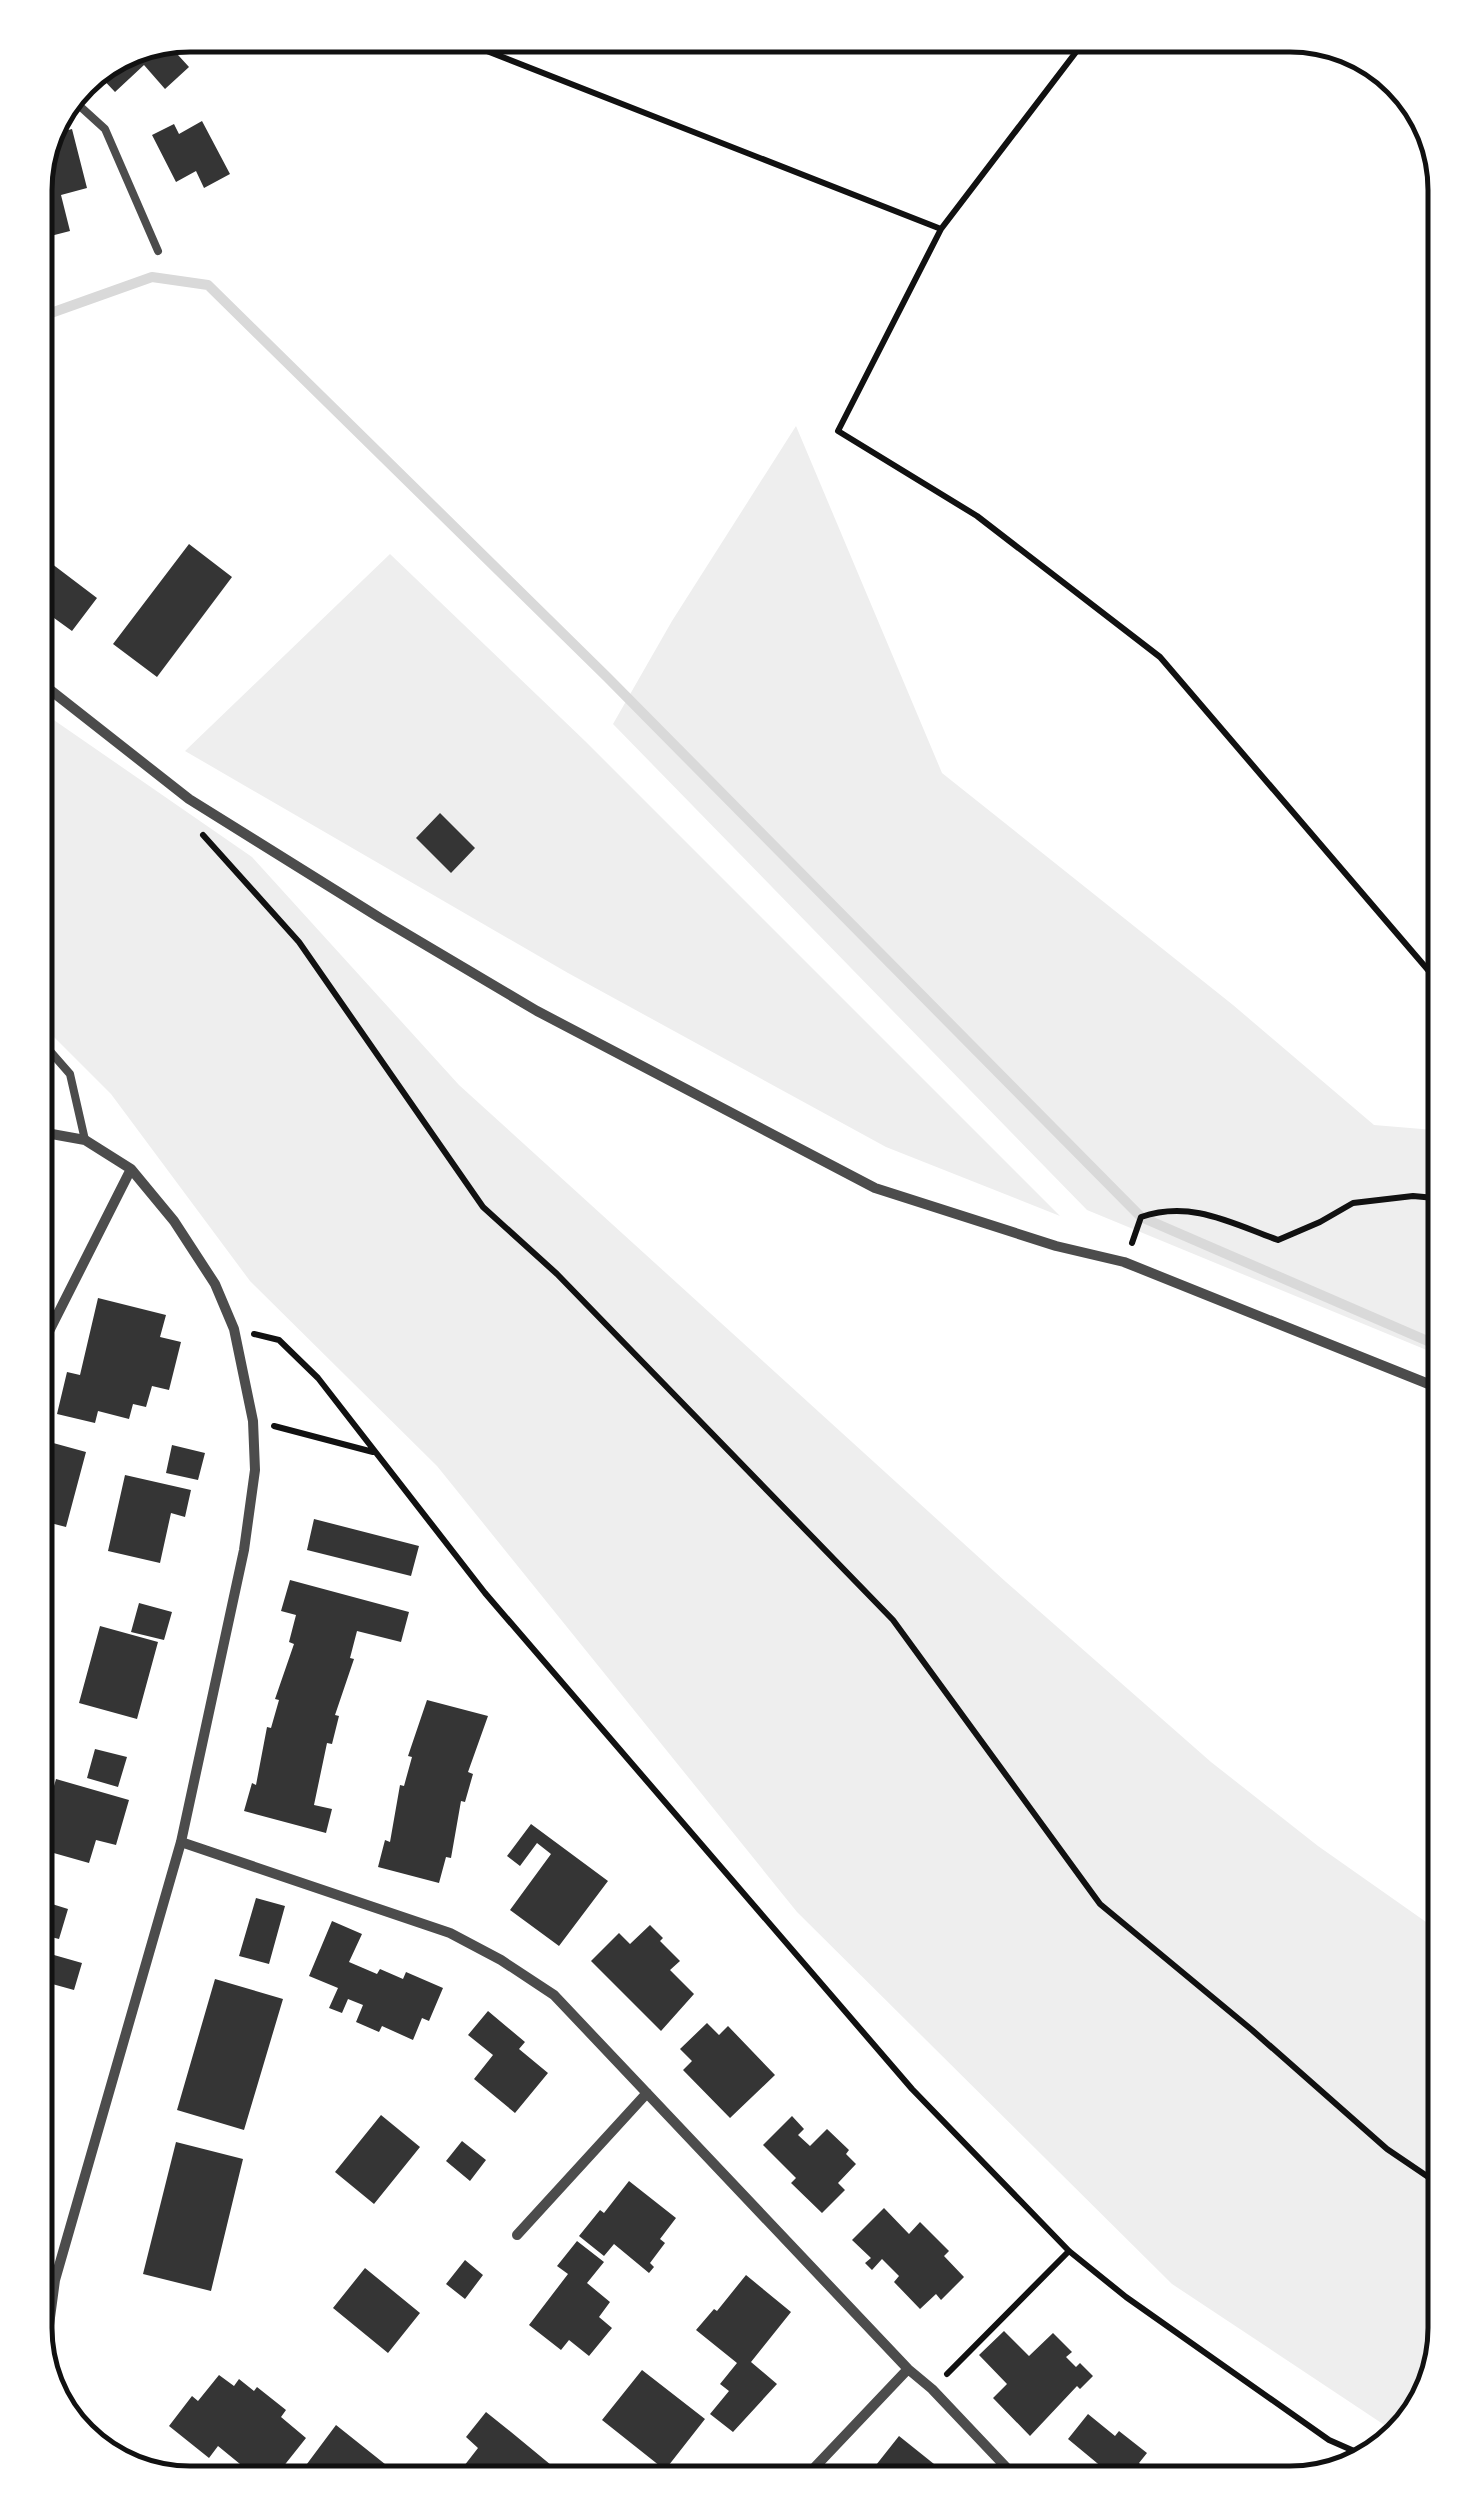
<svg xmlns="http://www.w3.org/2000/svg" width="1481" height="2519" font-family="'Fira Sans Condensed',sans-serif">
  <style>
    .green { fill: #eee }
    .lines { fill: none; stroke-linecap: round; stroke-linejoin: round }
    .stream { stroke: #d9d9d9; stroke-width: 10 }
    .building { fill: #353535 }
    .path { stroke: #111; stroke-width: 6 }
    .service { stroke: #4c4c4c; stroke-width: 8 }
    .minor { stroke: #4c4c4c; stroke-width: 10 }
    .rim { fill: none; stroke: #111; stroke-width: 5 }
  </style>
  <rect width="100%" height="100%" fill="#fff"/>
  <path class="green" d="M796 426 942 773 1233 1005 1374 1125 1446 1131V1358L1087 1210 613 724 672 621Z
    M390 554 585 741 1060 1216 886 1147 568 973 185 751Z
    M35 707 252 857 459 1085 1006 1582 1211 1762 1318 1846 1446 1936V2329L1420 2415 1398 2434 1172 2284 797 1912 437 1466 250 1281 111 1094 35 1018Z"/>
  <g class="lines">
    <path class="stream" d="M35 303 51 313 152 277 208 285 607 677 1141 1217 1446 1349"/>
  </g>
  <path class="building" d="M168 44 189 67 165 89 144 65 115 92 97 73Z
    M202 121 230 174 204 188 196 171 176 182 152 135 174 124 179 134Z
    M72 129 87 188 61 195 70 231 35 240V181L40 170 45 169 43 163 57 133Z
    M189 544 232 577 157 677 113 644Z
    M35 551 97 598 72 631 43 610 35 621Z
    M440 813 475 848 451 873 416 838Z
    M98 1298 166 1315 160 1337 181 1342 169 1390 152 1386 146 1407 133 1404 129 1419 98 1411 95 1423 57 1414 67 1372 80 1375Z
    M35 1438 86 1452 66 1527 35 1519Z
    M172 1445 205 1453 198 1480 166 1473Z
    M125 1475 191 1490 185 1517 171 1513 160 1563 108 1551Z
    M314 1519 419 1546 411 1576 307 1550Z
    M290 1580 409 1612 401 1642 357 1631 350 1658 354 1659 335 1715 339 1716 332 1744 327 1743 314 1805 332 1809 326 1833 244 1811 252 1783 256 1785 267 1727 271 1728 279 1700 275 1699 294 1644 289 1642 296 1615 281 1611Z
    M139 1603 172 1612 164 1640 131 1632Z
    M100 1626 158 1642 137 1719 79 1703Z
    M427 1700 488 1716 468 1772 473 1774 465 1802 461 1801 451 1858 446 1857 439 1883 378 1867 385 1840 390 1842 400 1785 404 1786 412 1757 408 1756Z
    M95 1749 127 1757 118 1787 87 1778Z
    M56 1779 129 1800 116 1845 96 1840 89 1863 36 1848Z
    M531 1824 608 1881 559 1946 510 1910 551 1854 537 1843 520 1866 507 1856Z
    M256 1898 285 1906 269 1964 239 1956Z
    M36 1899 68 1909 59 1939 35 1933Z
    M332 1921 362 1934 349 1962 377 1974 380 1969 403 1979 406 1972 443 1988 429 2021 422 2018 413 2040 382 2026 379 2032 356 2022 363 2005 348 1999 342 2013 329 2008 338 1988 309 1976Z
    M650 1925 663 1938 660 1941 680 1961 670 1970 694 1994 661 2031 591 1961 619 1933 630 1944Z
    M35 1943 41 1944 40 1951 82 1963 74 1990 45 1982 38 2006 45 2008 39 2032 35 2031Z
    M215 1979 283 1999 244 2130 177 2110Z
    M488 2011 525 2042 519 2049 548 2073 515 2113 474 2079 493 2055 468 2035Z
    M707 2023 719 2035 728 2026 775 2075 730 2118 683 2070 692 2061 680 2049Z
    M381 2115 420 2147 374 2204 335 2172Z
    M792 2116 804 2129 798 2135 810 2146 827 2129 849 2150 846 2154 856 2164 838 2183 845 2190 822 2213 791 2183 796 2178 763 2145Z
    M35 2118 44 2121 36 2149H35Z
    M462 2141 486 2160 470 2181 446 2161Z
    M176 2142 243 2159 211 2291 143 2274Z
    M629 2181 676 2218 660 2239 665 2243 650 2263 654 2267 649 2273 614 2244 604 2256 579 2236 600 2210 604 2213Z
    M884 2208 909 2234 920 2222 949 2251 944 2256 964 2277 941 2300 936 2294 920 2309 894 2282 899 2276 882 2259 872 2270 865 2263 871 2258 852 2240Z
    M577 2241 604 2262 587 2283 610 2302 599 2317 612 2328 589 2356 569 2340 561 2350 529 2325 568 2274 557 2266Z
    M465 2260 483 2275 465 2299 446 2284Z
    M365 2268 420 2313 388 2353 333 2308Z
    M746 2275 791 2312 751 2362 777 2384 733 2432 710 2414 729 2391 720 2384 737 2363 696 2330 714 2309 717 2311Z
    M1004 2331 1029 2356 1053 2333 1072 2352 1066 2357 1076 2367 1080 2363 1093 2376 1080 2389 1077 2386 1030 2436 993 2398 1007 2384 979 2355Z
    M642 2370 705 2419 665 2470 602 2420Z
    M219 2375 234 2386 239 2379 254 2391 257 2387 286 2410 281 2417 306 2438 275 2477 283 2484H224L240 2464 218 2446 209 2458 169 2426 192 2396 198 2401Z
    M486 2412 511 2432 574 2484H486L464 2466 478 2448 466 2437Z
    M1088 2414 1115 2436 1119 2431 1147 2453 1139 2463 1157 2478 1152 2484H1090L1103 2468 1068 2439Z
    M336 2425 410 2484H292Z
    M899 2436 949 2476 942 2484H861Z"/>
  <g class="lines">
    <path class="path" d="M446 35 941 229
      M1089 35 941 229 838 431 977 516 1160 657 1446 991
      M203 835 299 942 483 1207 557 1274 893 1620 1100 1904 1252 2030 1387 2149 1446 2189
      M1132 1243 1141 1217C1191 1200 1231 1223 1278 1240L1320 1222 1353 1203 1413 1196 1446 1199
      M254 1334 279 1340 318 1378 485 1593 912 2089 1069 2251 1126 2297 1329 2440 1370 2458
      M274 1426 373 1452
      M947 2374 1069 2251"/>
    <path class="service" d="M72 99 105 129 158 251
      M35 1034 70 1074 85 1140"/>
    <path class="minor" d="M35 678 189 799 380 918 537 1011 875 1188 1056 1246 1124 1262 1446 1391
      M35 1131 85 1140 131 1169 174 1221 215 1284 234 1329 253 1421 255 1470 244 1550 181 1842 55 2280 47 2340 57 2405
      M35 1359 131 1169
      M181 1842 450 1933 501 1960 554 1995 908 2369 932 2389 1022 2484
      M517 2235 647 2093
      M815 2467 908 2369"/>
  </g>
  <path d="M0 0H1481V2519H0ZM190 52H1290A138 138 0 0 1 1428 190V2328A138 138 0 0 1 1290 2466H190A138 138 0 0 1 52 2328V190A138 138 0 0 1 190 52Z" fill="#fff" fill-rule="evenodd"/>
  <path class="rim" d="M190 52H1290A138 138 0 0 1 1428 190V2328A138 138 0 0 1 1290 2466H190A138 138 0 0 1 52 2328V190A138 138 0 0 1 190 52Z"/>
</svg>
